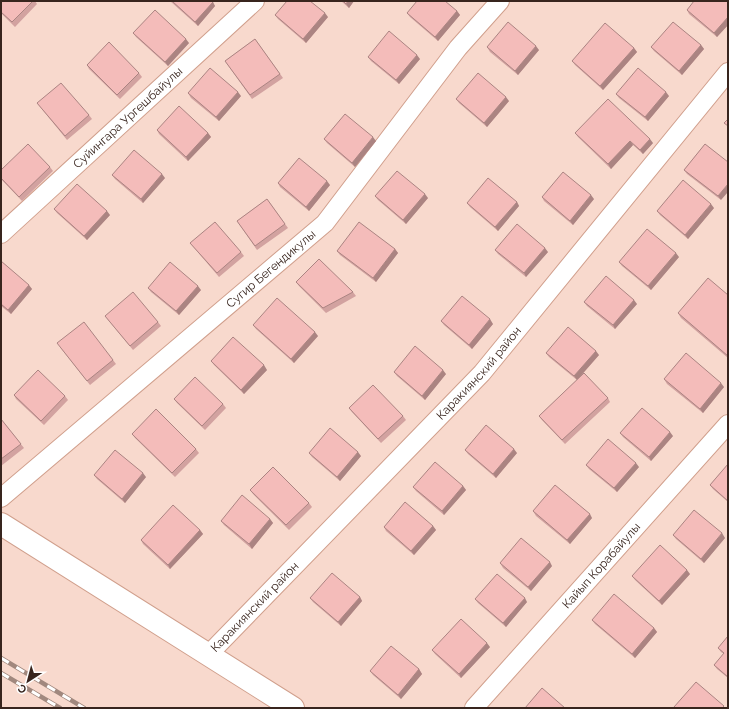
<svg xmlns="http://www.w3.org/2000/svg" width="729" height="709" font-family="Raleway,sans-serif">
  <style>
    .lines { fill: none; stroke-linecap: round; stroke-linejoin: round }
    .street-casing { stroke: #d09f8c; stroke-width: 20 }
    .secondary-casing { stroke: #d09f8c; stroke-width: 24 }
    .street { stroke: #fff; stroke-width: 18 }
    .secondary { stroke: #fff; stroke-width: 22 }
    .rail-casing { stroke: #a1887e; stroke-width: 4.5 }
    .rail { stroke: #fff; stroke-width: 3; stroke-dasharray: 9; stroke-linecap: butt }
    .wall { fill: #d2a2a0 }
    .shaded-wall { fill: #ab8482 }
    .building { fill: #f4bcba; stroke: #ab8482 }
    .labels { text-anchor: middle; stroke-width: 3; stroke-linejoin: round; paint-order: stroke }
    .street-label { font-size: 12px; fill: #38251e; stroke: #fff }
  </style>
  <rect width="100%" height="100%" fill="#f8d9cd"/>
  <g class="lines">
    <g class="street-casing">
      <g id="street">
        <path id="s1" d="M1 234 255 1"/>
        <path id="s2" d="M1 498 325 223 458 48 500 1"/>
        <path id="s3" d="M208 655 482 373 728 72"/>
        <path id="s4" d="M474 708 728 424"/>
      </g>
    </g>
    <g class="secondary-casing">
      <path id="secondary" d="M1 524 293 708"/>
    </g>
    <use href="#street" class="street"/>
    <use href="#secondary" class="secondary"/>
    <g class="rail-casing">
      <path id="rail" d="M1 658 84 708
        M1 673 60 708"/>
    </g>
    <use href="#rail" class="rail"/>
  </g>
  <path class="wall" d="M1 1H35L37 4 15 27 1 13Z
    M170 1H211L215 6 198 26Z
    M341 1H354L349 8Z
    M728 1V25L717 37 689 14 687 10Z
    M457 11 460 15 438 41 410 17 407 13Z
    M275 15 328 17 306 43 278 19Z
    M133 33 189 43 168 66 136 37Z
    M255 39 283 78 252 99 225 61Z
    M701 45 704 49 682 75 654 51 651 47Z
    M487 47 539 50 518 75 490 52Z
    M634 48 637 52 603 90 575 65 572 61Z
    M368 57 420 59 399 84 371 61Z
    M87 65 139 73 142 77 120 99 89 69Z
    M188 93 241 96 219 121 191 98Z
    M616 94 669 96 648 121 619 98Z
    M456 99 509 101 487 127 459 103Z
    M37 103 89 115 92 119 67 140Z
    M157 130 208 133 211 137 188 161 159 134Z
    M575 133 653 143 643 154 633 145 611 169 578 137Z
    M324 139 376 141 355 167 327 143Z
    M705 144 721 200 687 174 684 170Z
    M50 167 53 171 22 201 1 179V170Z
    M112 175 165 178 143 203 115 179Z
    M278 183 330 185 309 211 280 187Z
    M375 196 428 198 406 224 378 200Z
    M542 197 594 199 573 225 544 201Z
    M267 199 288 228 257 250 237 221Z
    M517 202 519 206 498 231 470 207 467 203Z
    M714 208 688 239 660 215 657 211Z
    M54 209 110 215 87 240 57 213Z
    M190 243 241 252 244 256 219 277Z
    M395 249 398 253 376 282 340 255 337 251Z
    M495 250 548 252 526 277 498 254Z
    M679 257 651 290 622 266 619 262Z
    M1 261 32 289 11 314 1 306Z
    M296 282 353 292 356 296 326 313 299 286Z
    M148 288 201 290 179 315 151 292Z
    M728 295V358L681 318 678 313Z
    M584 302 637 304 615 329 587 306Z
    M105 316 158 322 161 326 133 350Z
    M441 321 493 324 472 349 444 325Z
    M253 325 318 336 294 363 256 329Z
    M60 347 113 360 116 364 90 385Z
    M546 353 599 355 579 378 608 398 610 402 565 444 542 420 539 416 577 380 549 357Z
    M211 361 267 370 244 394 214 365Z
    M394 372 446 374 425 400 397 376Z
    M664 379 724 387 703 413 667 384Z
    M14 395 65 396 68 400 44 425 16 399Z
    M174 399 223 404 226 408 205 430 177 403Z
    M349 408 403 416 406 420 381 443 352 412Z
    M1 419 24 448 1 466Z
    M620 433 673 436 651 461 623 437Z
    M132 434 196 449 199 453 175 477 135 438Z
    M465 450 517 453 496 478 468 454Z
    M309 453 361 456 340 481 312 457Z
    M728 464V502L713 489 710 485Z
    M586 465 639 467 617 492 589 469Z
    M94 475 146 477 125 503 97 479Z
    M463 486 466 490 444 515 416 491 413 487Z
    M250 490 309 503 312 507 289 530 253 494Z
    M533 511 592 518 570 544 536 516Z
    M270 519 273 523 252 549 224 525 221 521Z
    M433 526 436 530 414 555 386 531 384 527Z
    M200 530 203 534 170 569 143 544 141 540Z
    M673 535 725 538 704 563 676 539Z
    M500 563 552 566 531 591 503 568Z
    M690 574 662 605 635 580 632 576Z
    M360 597 362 601 341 626 313 602 310 598Z
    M475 599 527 602 506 627 478 603Z
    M592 620 654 628 657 632 635 658 595 624Z
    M728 636V678L717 669 714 665 724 654 721 652 718 648Z
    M490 647 461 678 435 654 432 650Z
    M419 669 422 674 401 699 373 675 370 671Z"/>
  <path class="shaded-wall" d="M348 1H354L349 8 346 4Z
    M213 2 215 6 198 26 195 22Z
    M457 11 460 15 438 41 435 37Z
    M325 13 328 17 306 43 303 39Z
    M728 17V25L717 37 714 33Z
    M186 39 189 43 168 66 165 62Z
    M701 45 704 49 682 75 679 71Z
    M536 46 539 50 518 75 515 71Z
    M634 48 637 52 603 90 600 86Z
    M417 55 420 59 399 84 396 80Z
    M238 92 241 96 219 121 216 117Z
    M666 92 669 96 648 121 645 117Z
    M506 97 509 101 487 127 484 123Z
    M208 133 211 137 188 161 186 157Z
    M373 137 376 141 355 167 352 163Z
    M650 139 653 143 643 154 640 150Z
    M630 141 633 145 611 169 608 164Z
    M162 174 165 178 143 203 141 199Z
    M327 181 330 185 309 211 306 207Z
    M728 184V192L721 200 718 196Z
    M425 194 428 198 406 224 403 220Z
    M591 195 594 199 573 225 570 221Z
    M517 202 519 206 498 231 495 227Z
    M711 204 714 208 688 239 685 235Z
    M107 211 110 215 87 240 84 236Z
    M545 248 548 252 526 277 524 273Z
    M395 249 398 253 376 282 373 278Z
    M676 253 679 257 651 290 648 286Z
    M29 285 32 289 11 314 8 310Z
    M198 286 201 290 179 315 176 311Z
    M634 300 637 304 615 329 613 325Z
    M490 319 493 324 472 349 469 345Z
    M315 332 318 336 294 363 291 359Z
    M596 351 599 355 577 380 574 376Z
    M264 365 267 370 244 394 241 390Z
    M443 370 446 374 425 400 422 396Z
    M721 383 724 387 703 413 700 409Z
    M670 432 673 436 651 461 649 457Z
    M514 449 517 453 496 478 493 474Z
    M358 452 361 456 340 481 337 477Z
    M636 463 639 467 617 492 614 488Z
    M143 473 146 477 125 503 122 499Z
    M463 486 466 490 444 515 442 511Z
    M590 514 592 518 570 544 567 540Z
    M270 519 273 523 252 549 249 544Z
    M433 526 436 530 414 555 411 551Z
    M200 530 203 534 170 569 168 565Z
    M722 533 725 538 704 563 701 559Z
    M550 562 552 566 531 591 528 587Z
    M687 570 690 574 662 605 659 601Z
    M360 597 362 601 341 626 338 622Z
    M525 598 527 602 506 627 503 623Z
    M654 628 657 632 635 658 632 654Z
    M487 643 490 647 461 678 459 674Z
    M419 669 422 674 401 699 398 695Z"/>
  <path class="building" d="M1 1H33L12 22 1 12Z
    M172 1H211L213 2 195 22Z
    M287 1H310L325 13 303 39 275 15Z
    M343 1H348L346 4Z
    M417 1H445L457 11 435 37 407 13Z
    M694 1H728V17L714 33 687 10Z
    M155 10 186 39 165 62 133 33Z
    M508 22 536 46 515 71 487 47Z
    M673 22 701 45 679 71 651 47Z
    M605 23 634 48 600 86 572 61Z
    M389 31 417 55 396 80 368 57Z
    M255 39 280 74 250 95 225 61Z
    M109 42 139 73 117 95 87 65Z
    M210 68 238 92 216 117 188 93Z
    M638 68 666 92 645 117 616 94Z
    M478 73 506 97 484 123 456 99Z
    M61 83 89 115 65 136 37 103Z
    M608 99 650 139 640 150 630 141 608 164 575 133Z
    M179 106 208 133 186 157 157 130Z
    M345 114 373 137 352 163 324 139Z
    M728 119V126L724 123Z
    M28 144 50 167 19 197 1 178V170Z
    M705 144 728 162V184L718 196 684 170Z
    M134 150 162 174 141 199 112 175Z
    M299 158 327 181 306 207 278 183Z
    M397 171 425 194 403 220 375 196Z
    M563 172 591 195 570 221 542 197Z
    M488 178 517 202 495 227 467 203Z
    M683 180 711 204 685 235 657 211Z
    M77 184 107 211 84 236 54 209Z
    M267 199 285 224 255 246 237 221Z
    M215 222 241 252 217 273 190 243Z
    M359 222 395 249 373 278 337 251Z
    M517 224 545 248 524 273 495 250Z
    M647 229 676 253 648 286 619 262Z
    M319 259 353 292 323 308 296 282Z
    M1 261 29 285 8 310 1 304Z
    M170 262 198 286 176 311 148 288Z
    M606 276 634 300 613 325 584 302Z
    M708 278 728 295V356L678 313Z
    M133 292 158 322 130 346 105 316Z
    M462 296 490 319 469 345 441 321Z
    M277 298 315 332 291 359 253 325Z
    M84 322 113 360 87 381 57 343Z
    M568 327 596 351 574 376 546 353Z
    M233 337 264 365 241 390 211 361Z
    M415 346 443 370 422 396 394 372Z
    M686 353 721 383 700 409 664 379Z
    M38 370 65 396 41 421 14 395Z
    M584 373 608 398 562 440 539 416Z
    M195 377 223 404 202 426 174 399Z
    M373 385 403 416 378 439 349 408Z
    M642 408 670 432 649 457 620 433Z
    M156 409 196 449 172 473 132 434Z
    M1 419 21 444 1 459Z
    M486 425 514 449 493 474 465 450Z
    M330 428 358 452 337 477 309 453Z
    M608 439 636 463 614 488 586 465Z
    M115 450 143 473 122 499 94 475Z
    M435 462 463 486 442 511 413 487Z
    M728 464V501L710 485Z
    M273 467 309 503 286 525 250 490Z
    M555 485 590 514 567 540 533 511Z
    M242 495 270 519 249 544 221 521Z
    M405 502 433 526 411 551 384 527Z
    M173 505 200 530 168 565 141 540Z
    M694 510 722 533 701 559 673 535Z
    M521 538 550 562 528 587 500 563Z
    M660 545 687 570 659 601 632 576Z
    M332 573 360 597 338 622 310 598Z
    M497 574 525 598 503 623 475 599Z
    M614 594 654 628 632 654 592 620Z
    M461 619 487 643 459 674 432 650Z
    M728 636V677L714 665 724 653 718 648Z
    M391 646 419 669 398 695 370 671Z
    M696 682 724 706 722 708H675L674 707Z
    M542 688 565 708H525Z"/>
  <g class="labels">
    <g class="street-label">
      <text dy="4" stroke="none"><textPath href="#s1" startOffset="172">Суйингара Ургешбайулы</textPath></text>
      <text dy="4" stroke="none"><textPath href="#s2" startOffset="354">Сугир Бегендикулы</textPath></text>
      <text dy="4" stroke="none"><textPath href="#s3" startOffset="391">Каракиянский район</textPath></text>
      <text dy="4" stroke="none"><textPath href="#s4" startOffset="191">Кайып Корабайулы</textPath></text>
      <text dy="4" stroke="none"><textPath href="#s3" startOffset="67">Каракиянский район</textPath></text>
    </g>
  </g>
  <rect width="729" height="709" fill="none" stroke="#38251e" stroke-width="4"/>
  <g transform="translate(28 681) rotate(216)" stroke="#ffffff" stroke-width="3" paint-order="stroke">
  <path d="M0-3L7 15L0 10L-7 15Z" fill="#38251e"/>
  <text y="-6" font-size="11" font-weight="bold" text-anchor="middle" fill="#38251e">С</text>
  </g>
</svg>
